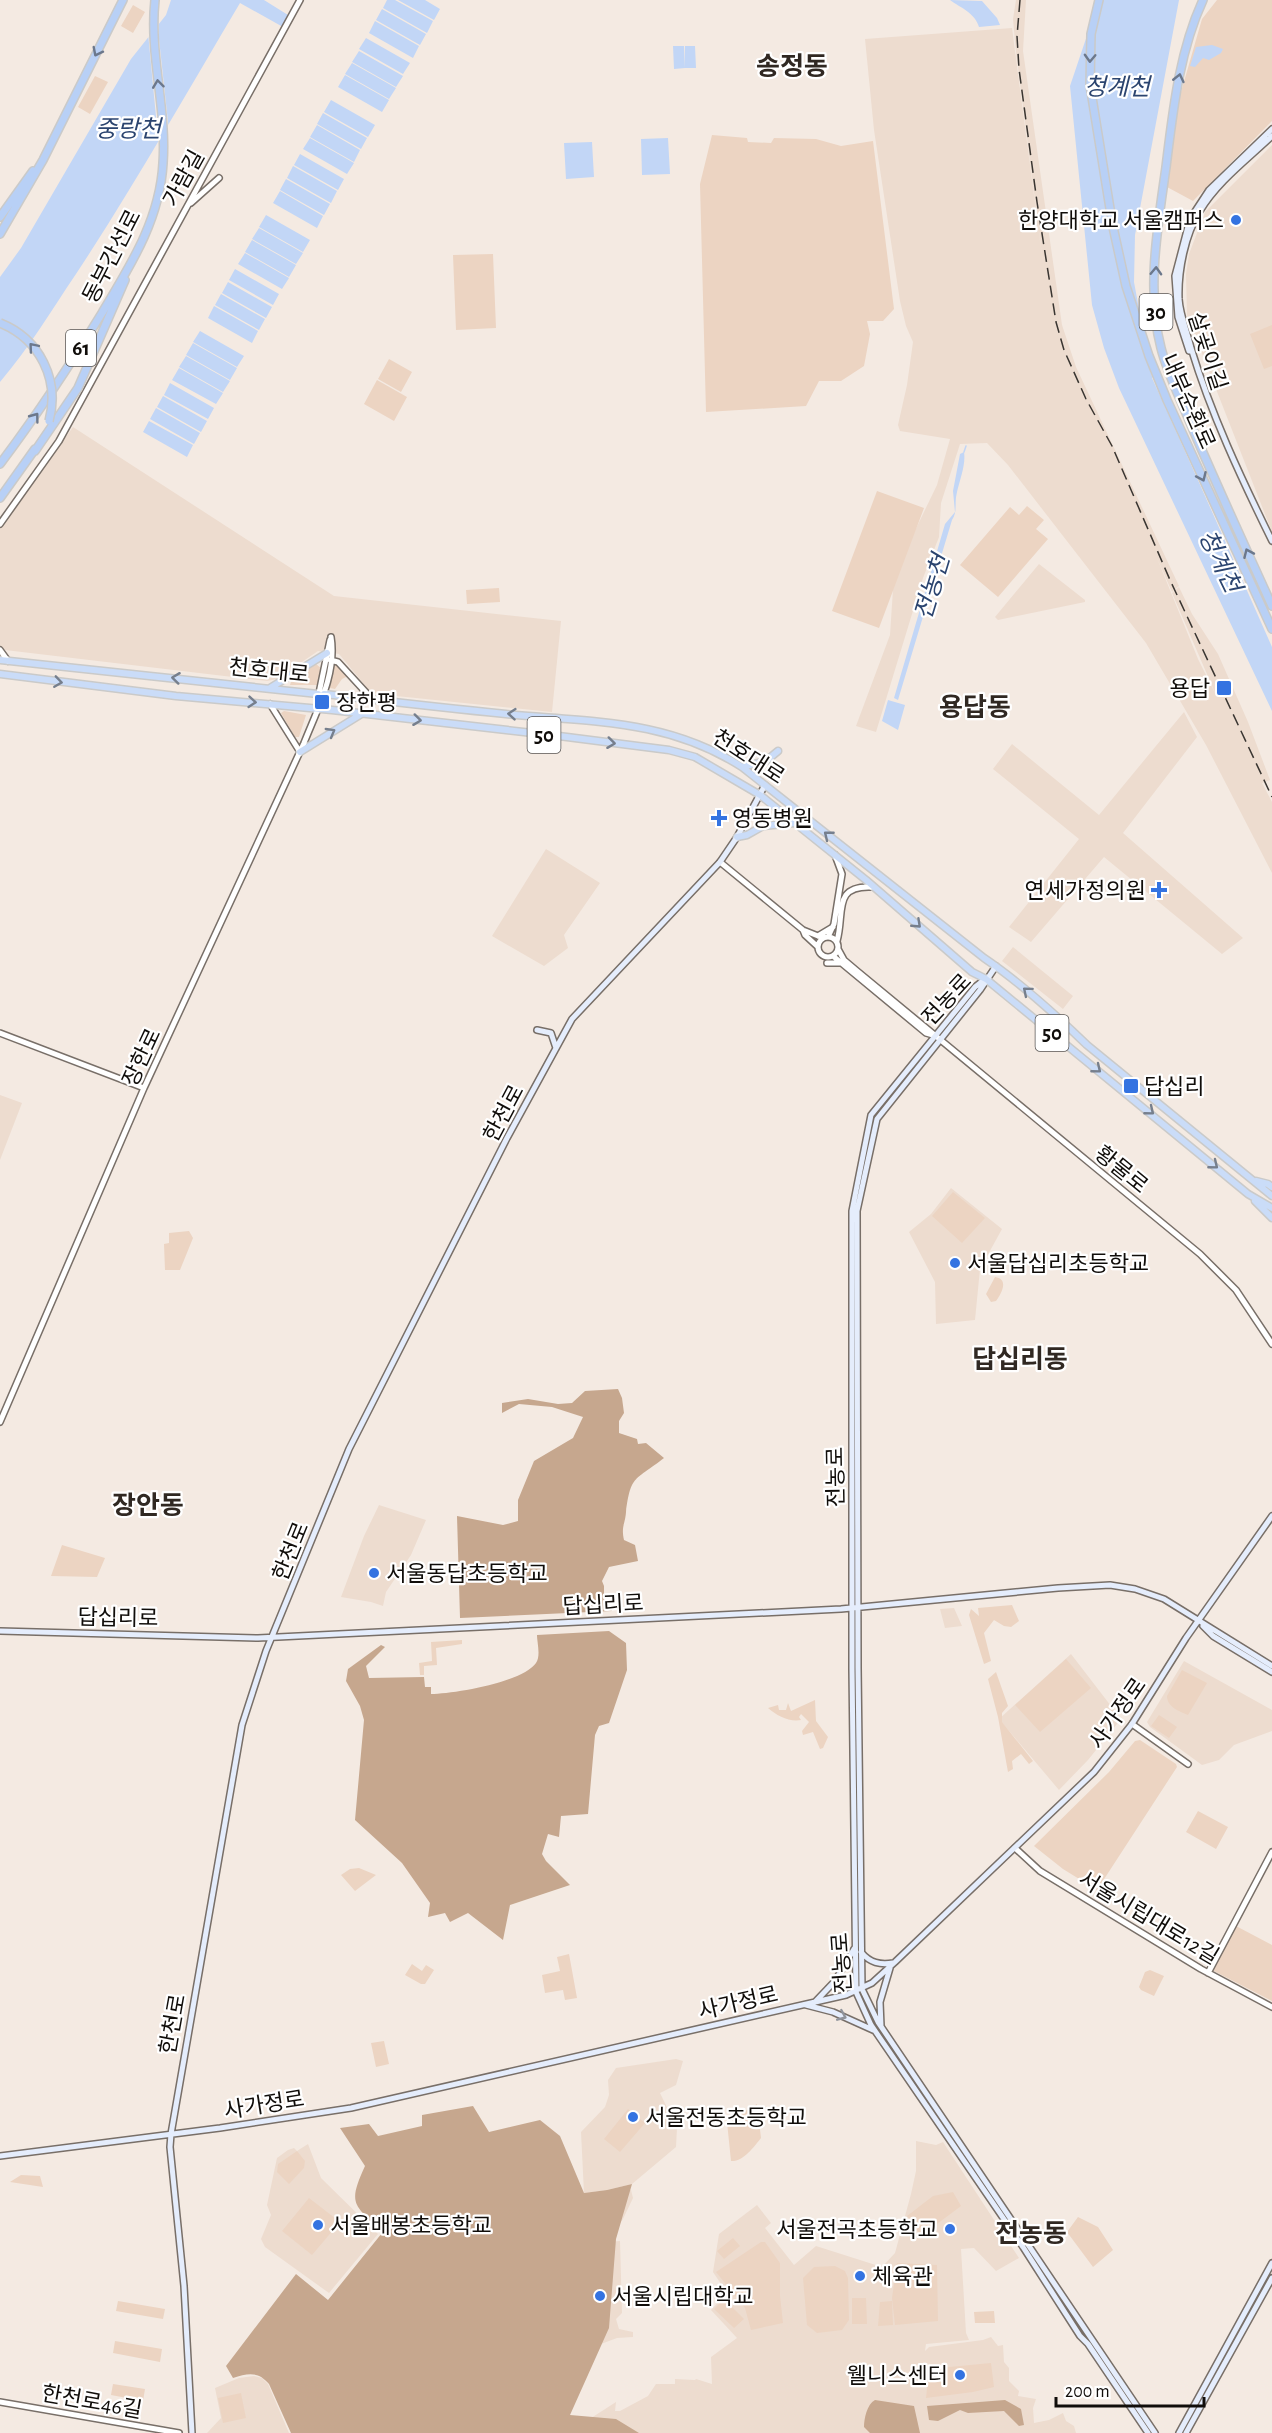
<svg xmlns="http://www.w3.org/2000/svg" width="1272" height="2433" font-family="'Alegreya Sans','Noto Sans KR',sans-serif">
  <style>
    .built { fill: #eddccf }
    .green { fill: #ecd4c2 }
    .forest { fill: #c6a78e }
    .water { fill: #c2d6f6 }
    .pier { fill: #f4eae2 }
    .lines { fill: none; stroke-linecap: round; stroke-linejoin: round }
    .stream { stroke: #c2d6f6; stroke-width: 1.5 }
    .tertiary-casing { stroke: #786f68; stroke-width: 8 }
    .secondary-casing { stroke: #786f68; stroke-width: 8 }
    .primary-casing { stroke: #cacac9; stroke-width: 9 }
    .trunk-casing { stroke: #cacac9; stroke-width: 10 }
    .tertiary { stroke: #fff; stroke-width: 5 }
    .secondary { stroke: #e5edfc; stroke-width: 5 }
    .primary { stroke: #cadcf8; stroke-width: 6 }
    .trunk { stroke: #b8d0f6; stroke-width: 7 }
    .rail { stroke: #393531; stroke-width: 1.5; stroke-dasharray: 12 6; stroke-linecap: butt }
    .trunk-bridge-casing { stroke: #cacac9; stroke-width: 10; stroke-linecap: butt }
    .trunk-bridge { stroke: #b8d0f6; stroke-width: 7 }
    .oneway { stroke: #6c788c }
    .oneway2 { stroke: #767f8d }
    .oneway3 { stroke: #90939b }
    .poi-dot { fill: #3473e1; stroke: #fff; stroke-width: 2 }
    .labels { text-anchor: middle; stroke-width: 4.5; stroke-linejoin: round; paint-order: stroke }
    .shield { fill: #fff; stroke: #585654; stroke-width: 1.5 }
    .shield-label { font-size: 21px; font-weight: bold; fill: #100d0a }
    .street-label { font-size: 22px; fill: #100d0a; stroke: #fff }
    .poi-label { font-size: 22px; fill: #100d0a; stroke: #fff; text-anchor: start }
    .water-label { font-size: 24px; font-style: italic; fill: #2b446f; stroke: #fff }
    .quarter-label { font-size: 26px; font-weight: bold; fill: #302822; stroke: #fff }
  </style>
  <rect width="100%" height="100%" fill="#f4eae2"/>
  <path class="built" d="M1016 0H1026L1023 51 1062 325 1076 367 1179 586 1172 592 1157 558 1198 659 1216 695 1172 593 1179 587 1192 614 1218 654 1248 722 1270 780 1262 783 1272 802V873L1206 745 1146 643 1008 465 987 443 960 444 941 503 939 537 923 578 876 732 856 726 890 635 894 574 937 485 950 439 900 431 898 425 907 385 913 342 906 326 900 301 874 130 865 39 1012 28 1044 271 1016 52 1013 19Z
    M1272 145V532L1187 315 1186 274 1189 254 1205 212Z
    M73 427 334 596 561 621 552 712 377 694 368 689 339 654 318 651 277 679 267 681 5 650 0 646V529Z
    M1039 564 1085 600V602L998 620 995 617Z
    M1184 712 1197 737 1123 833 1243 938 1222 954 1104 857 1031 942 1009 927 1079 839 993 769 1012 744 1099 815Z
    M546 849 600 883 564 935 568 948 544 966 492 936Z
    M1013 947 1073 996 1063 1009 1002 961Z
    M0 1095 22 1103 0 1160Z
    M951 1188 1002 1229 980 1269 975 1320 936 1324 935 1282 909 1232 931 1214Z
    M379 1505 426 1520 411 1555 386 1592 383 1606 371 1602 341 1597 364 1536Z
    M954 1608 962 1626 945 1628 940 1609Z
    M1071 1654 1121 1719 1088 1760 1059 1790 999 1719Z
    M1184 1661 1272 1710V1731L1234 1745 1219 1760 1202 1765 1150 1727 1147 1722Z
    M676 2059 683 2061 676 2085 660 2093 677 2128 676 2147 632 2184 607 2190 584 2193 581 2132 605 2107 609 2095 608 2080 616 2068Z
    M916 2141 936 2145 943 2142 1019 2258 996 2271 974 2248 961 2249 966 2333 969 2340 926 2344 925 2351 929 2347 983 2340 991 2337 998 2346 1003 2345 1004 2362 1009 2368V2381L1019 2391 1018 2396 1036 2399 1033 2408 1034 2423 1049 2420 1063 2413 1066 2421 1074 2426 1076 2433H534L627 2190H631L633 2198 623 2219 607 2242 620 2241 622 2313 616 2319 619 2329 633 2332V2337L617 2338 601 2344 558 2415 588 2420 616 2402 615 2411H620L648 2396 656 2384H675V2379L695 2380 696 2379 712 2384 711 2357 737 2338 711 2310 727 2293 713 2272 719 2234 757 2205 771 2223 765 2228 794 2265 816 2246 882 2267 895 2253 911 2194 916 2171Z
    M308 2144 321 2178 378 2234 329 2293 265 2247 261 2239 271 2215 267 2205 277 2158 288 2150 294 2148 297 2151Z
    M254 2376 262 2378 268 2384 289 2433H207L221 2418 215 2388 239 2378Z"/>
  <path class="green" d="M1217 0H1272V121L1193 201 1167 187 1179 99 1202 19Z
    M133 5 145 12 133 33 121 26Z
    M95 76 108 82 90 114 78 107Z
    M712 135 747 138 748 142 771 143 774 138 816 139 841 146 873 141 894 309 883 321H867L870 334 864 366 841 381H819L806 406 706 412 700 184Z
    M493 254 496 328 456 330 453 255Z
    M1272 325V366L1264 369 1250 334Z
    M389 359 412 372 401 392 378 379Z
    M377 380 407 397 394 421 364 404Z
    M877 491 924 508 879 628 832 611Z
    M1027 506 1044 520 1036 529 1048 539 998 597 960 565 1010 507 1019 515Z
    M499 588 500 602 467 604 466 590Z
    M316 664 322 669 317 685H290L291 682Z
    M334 665H337L348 676 342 679 335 689 330 688 329 684Z
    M284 711 306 715 299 737H295L281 713Z
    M953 1192 985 1218 962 1243 932 1216Z
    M189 1231 193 1238 180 1270H165L164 1244 169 1243V1233Z
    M995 1277C1009 1279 1002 1293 996 1301L991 1302 986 1294Z
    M62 1545 105 1558 97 1577 51 1576Z
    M1012 1605 1019 1621 1011 1627 1004 1626 994 1620 984 1633 991 1661 984 1664 969 1615 971 1609 979 1616 978 1608Z
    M462 1640V1644L436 1648 437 1665 424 1666V1675H420L419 1663 432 1661 431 1642Z
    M1066 1659 1091 1688 1040 1732 1015 1705Z
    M1182 1670 1207 1683 1188 1715C1179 1711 1167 1707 1167 1696Z
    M996 1672 1008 1706 1002 1713V1722L1033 1761 1029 1764 1021 1754 1012 1761 1013 1769 1008 1772 998 1717 988 1679Z
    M815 1700 816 1721 828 1737 823 1748 820 1749 813 1732 803 1735 802 1731 809 1722 801 1714 799 1717 801 1720C789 1722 777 1716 768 1708L778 1705 779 1710H786L788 1703 791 1711Z
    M1159 1715 1177 1727 1169 1738 1151 1726Z
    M1140 1740 1176 1764 1177 1767 1097 1890 1063 1869 1034 1846 1109 1772 1135 1741Z
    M1198 1811 1228 1827 1216 1849 1186 1832Z
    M359 1868 376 1875 355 1891 341 1875 350 1869Z
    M1236 1926 1272 1945V2001L1212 1970Z
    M569 1954 577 1998 565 2000 563 1990 545 1993 542 1975 560 1971 557 1957Z
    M412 1964 422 1971 426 1965 434 1970 425 1984H421L405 1975Z
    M1150 1970 1164 1976 1154 1996 1141 1990 1139 1987 1145 1972Z
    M384 2041 389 2064 376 2067 371 2043Z
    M757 2104 761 2138C754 2147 743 2162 731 2161L727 2122Z
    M628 2109 645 2123 620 2152 604 2139Z
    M297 2151 305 2161 304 2168 289 2184 277 2172 278 2164Z
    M21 2175 40 2176 43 2187 10 2182Z
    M953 2192 961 2206 921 2236 907 2216 933 2196Z
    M309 2198 340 2222 312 2255 282 2231Z
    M1078 2217 1098 2227 1113 2250 1093 2267 1067 2232Z
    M733 2238 740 2246 724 2259 717 2251Z
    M761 2242H765L780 2263V2296L783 2323 751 2330 745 2308 716 2272Z
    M897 2263 937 2265 938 2321 895 2325 892 2298Z
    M835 2266 845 2271 848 2278 849 2320 842 2330 817 2333 807 2325 803 2278 814 2267Z
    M852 2298H866L867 2324H852Z
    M724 2299 744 2319 734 2328 714 2309Z
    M118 2301 165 2309 163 2319 116 2311Z
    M892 2301 893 2325 878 2326 880 2302Z
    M994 2311 995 2323H975L974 2312Z
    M115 2341 162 2349 160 2362 113 2353Z
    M991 2363 994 2387 973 2392 926 2398 929 2369Z
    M113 2384 145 2389 143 2401 111 2395Z
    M241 2393 246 2418 223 2423 218 2398Z"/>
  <path class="forest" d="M618 1389 622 1398 624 1413 619 1421V1433L637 1439 638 1444 646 1443 664 1458C635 1481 631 1474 626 1512 625 1525 621 1526 624 1540L635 1545 638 1561 609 1567 602 1581 604 1586V1594L612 1611 460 1618 457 1516 503 1525 518 1521V1500L534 1461 573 1438 583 1417 552 1407 519 1404 502 1413V1403L528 1399 558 1404 572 1403 585 1391Z
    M609 1631 626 1643 627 1670 609 1723 599 1726 595 1735 588 1814 561 1816 559 1837 548 1834 542 1854 546 1861 570 1885 510 1905 503 1940 468 1913 450 1922 445 1913 428 1917 430 1903 402 1863 355 1820 364 1720 360 1706 346 1681 348 1669 381 1645 385 1647 366 1666 369 1678 424 1677 425 1687H431V1694C454 1694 523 1682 536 1663 541 1656 537 1642 537 1635Z
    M473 2106 489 2132 540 2120 560 2136 584 2193 607 2190 632 2184 616 2239 609 2328 570 2415 616 2419 639 2433H291L269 2384C258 2371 248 2373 233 2378L226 2366 296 2274 328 2300 382 2233C356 2204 346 2207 365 2166L340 2128 369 2124 378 2136 422 2126V2115Z
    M875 2400 914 2406 920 2433H870L864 2427C864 2419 867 2404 875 2400Z
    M1005 2400 1021 2409 1024 2425 1019 2426 1004 2411 968 2413 960 2410 938 2421 929 2420 927 2406Z"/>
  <path class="water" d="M171 0H264L288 15 283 27 240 3C186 94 134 186 76 274 51 311 29 348 0 382V277L21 248 131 59 166 15Z
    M387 0H395L433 21 427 33 383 8Z
    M398 0H425L440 9 434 20Z
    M950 0 982 1 997 18 1000 25 979 27C975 13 961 8 950 0Z
    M1099 0H1179L1135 235 1134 282 1151 374 1272 647V711L1119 388 1104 348 1092 305 1070 86Z
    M382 9 426 34 420 45 376 20Z
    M375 21 419 46 413 58 369 33Z
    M366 38 410 63 403 74 359 49Z
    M1212 45 1223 49 1221 53 1209 60 1203 58 1195 67 1190 66 1196 47Z
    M673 46H684L685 68 674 69Z
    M685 46H695L696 68H685Z
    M359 51 403 76 396 87 352 62Z
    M352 63 396 88 389 99 345 74Z
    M345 75 389 100 382 112 338 87Z
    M331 100 375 125 368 137 324 112Z
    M323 113 367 138 361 149 317 124Z
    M317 125 360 150 354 162 310 137Z
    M310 138 354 163 347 174 303 149Z
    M668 138 670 174 642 175 641 139Z
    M592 142 594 177 566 179 564 143Z
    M300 154 344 179 338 190 294 165Z
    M293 166 337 191 331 203 287 178Z
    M286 179 330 204 324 215 280 190Z
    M280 191 323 216 317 228 273 203Z
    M266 215 310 240 303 252 259 227Z
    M259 228 303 253 296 264 252 239Z
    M252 240 296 265 289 277 245 252Z
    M245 253 289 278 282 289 238 264Z
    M235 269 279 294 273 305 229 280Z
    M228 282 272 307 266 318 222 293Z
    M221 294 265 319 259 330 215 305Z
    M214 306 258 331 252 343 208 318Z
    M200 331 244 356 237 367 193 342Z
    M193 343 237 368 230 380 186 355Z
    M186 356 230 381 223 392 179 367Z
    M179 368 223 393 216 404 172 380Z
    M170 383 214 408 208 419 164 395Z
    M163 396 207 421 201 432 157 407Z
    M156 408 200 433 194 444 150 419Z
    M149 421 193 445 187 457 143 432Z
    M964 452C966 464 960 479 957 492 954 503 958 511 952 520L898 700 894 698 945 524 955 512 953 491 960 454Z
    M888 700 905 705 898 730 882 721Z"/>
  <path class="pier" d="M159 21V39L169 131 159 148 148 33Z
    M1155 377 1272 640V643L1152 378Z"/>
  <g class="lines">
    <path class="stream" d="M964 452 966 446"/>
    <g class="tertiary-casing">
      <path id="tertiary" d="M191 203 219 178
        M0 524 59 441 300 0
        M0 650 8 661
        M330 660 338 662 372 699
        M318 698 330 640
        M270 704 300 752
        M720 862 803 930 823 938
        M803 930 805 935 818 947
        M818 936 833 927
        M818 947a10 10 0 1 1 20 0a10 10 0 1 1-20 0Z
        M828 937 834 924 842 874 835 855
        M837 941C845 913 832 885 872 887
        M838 949 844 960 857 971 1200 1254 1236 1290 1272 1344
        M833 956 926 1033 933 1035
        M827 963H840
        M0 1033 144 1088
        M0 1422 144 1088 304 743C317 710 337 673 331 637
        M1132 1724 1188 1764
        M1015 1848 1040 1871 1201 1969 1272 2007
        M1208 1973 1272 1852
        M0 2402 179 2433"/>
    </g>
    <g class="secondary-casing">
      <path id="secondary" d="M1272 136C1248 159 1217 182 1200 211 1185 235 1178 271 1179 299 1180 315 1187 332 1191 348 1211 414 1241 478 1272 541
        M1189 351 1178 317 1175 276 1190 219 1209 190 1272 129
        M996 966 980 990 877 1119 857 1211 858 1668 862 1989 878 2022 1155 2433
        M984 980 975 987 871 1115 852 1211V1669L856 1992 871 2025 1023 2247 1080 2336 1088 2344 1148 2433
        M537 1030 551 1033 556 1048
        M1203 1626 1213 1636 1272 1672
        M0 1631 258 1638 841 1609 1058 1588 1110 1585 1135 1589 1164 1599 1272 1666
        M861 1952C870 1963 880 1965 893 1963
        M815 2002 835 1981 854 1949
        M806 2005 833 2012 873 2030
        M881 2026 880 2002 890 1968
        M0 2156 220 2128 351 2108 846 1995 872 1983 895 1962 1094 1772 1132 1724 1186 1638 1272 1516
        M192 2433 184 2286 170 2147 171 2134 242 1725 266 1651 349 1449 507 1138 572 1019 720 862 737 837 765 785
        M1179 2433 1272 2263
        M1186 2433 1272 2278"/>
    </g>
    <g class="primary-casing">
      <path id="primary" d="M0 660 318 694
        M0 674 176 696 332 710 559 736 669 750 695 757 760 795 866 880 972 972 986 979 1248 1194 1272 1208
        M270 688 327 653
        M324 694C385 701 445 708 506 714 591 722 667 719 742 767L984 958C1021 983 1055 1014 1087 1045L1272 1196
        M300 752 363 713
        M742 767 766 761 778 751
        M737 837 747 835 763 826 794 823
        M1256 1181 1268 1184 1272 1187
        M1255 1201 1272 1218"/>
    </g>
    <g class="trunk-casing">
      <path id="trunk" d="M1099 0 1091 34 1090 85 1113 227 1126 286 1149 356 1167 400 1272 629
        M1203 0C1179 52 1173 111 1166 167 1158 225 1146 290 1161 348 1167 372 1179 396 1189 420 1215 482 1244 544 1272 606
        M0 217 33 171
        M0 234 43 160 123 0
        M35 451 78 388 125 280
        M0 464C37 415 70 365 102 313 130 266 160 220 163 163 167 108 149 55 155 0
        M0 498 35 449"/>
    </g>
    <use href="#tertiary" class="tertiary"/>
    <use href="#secondary" class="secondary"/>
    <use href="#primary" class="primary"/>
    <use href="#trunk" class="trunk"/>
    <path class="rail" d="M1020 0 1017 36 1019 69 1037 202 1056 322 1064 350 1086 399 1112 446 1170 580 1272 797"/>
    <g class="trunk-bridge-casing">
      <path id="trunk-bridge" d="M0 323C40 339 60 380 49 421"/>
    </g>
    <use href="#trunk-bridge" class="trunk-bridge"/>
  </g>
  <defs><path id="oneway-chevron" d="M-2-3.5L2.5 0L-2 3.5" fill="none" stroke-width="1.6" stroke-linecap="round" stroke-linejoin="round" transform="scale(1.5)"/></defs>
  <g class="oneway">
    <use href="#oneway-chevron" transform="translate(97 52) rotate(117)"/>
    <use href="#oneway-chevron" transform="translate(1090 58) rotate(92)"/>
    <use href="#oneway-chevron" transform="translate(1179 78) rotate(-77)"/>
    <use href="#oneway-chevron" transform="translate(158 84) rotate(-97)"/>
    <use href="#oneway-chevron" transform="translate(1156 271) rotate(-88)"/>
    <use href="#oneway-chevron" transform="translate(33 347) rotate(-130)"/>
    <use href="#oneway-chevron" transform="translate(35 417) rotate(-53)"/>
    <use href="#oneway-chevron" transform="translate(1202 477) rotate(66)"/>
    <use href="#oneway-chevron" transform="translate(1248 553) rotate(-114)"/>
  </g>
  <g class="oneway2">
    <use href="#oneway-chevron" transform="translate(176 678) rotate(-173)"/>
    <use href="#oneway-chevron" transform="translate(58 682) rotate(8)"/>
    <use href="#oneway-chevron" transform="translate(252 702) rotate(5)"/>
    <use href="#oneway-chevron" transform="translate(512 714) rotate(-175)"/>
    <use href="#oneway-chevron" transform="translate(417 720) rotate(7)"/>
    <use href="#oneway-chevron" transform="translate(331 732) rotate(-30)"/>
    <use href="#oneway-chevron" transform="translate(611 743) rotate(7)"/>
    <use href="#oneway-chevron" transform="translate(828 835) rotate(-141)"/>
    <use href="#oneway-chevron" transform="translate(917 924) rotate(43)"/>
    <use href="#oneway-chevron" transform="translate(1027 991) rotate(-140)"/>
    <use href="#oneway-chevron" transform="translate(1097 1069) rotate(39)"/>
    <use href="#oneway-chevron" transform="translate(1150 1111) rotate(39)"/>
    <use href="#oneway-chevron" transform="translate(1214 1165) rotate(39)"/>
  </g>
  <use class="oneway3" href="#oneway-chevron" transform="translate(842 2016) rotate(23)"/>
  <g class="poi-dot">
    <circle cx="1236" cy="220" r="6"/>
    <rect x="1216" y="680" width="16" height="16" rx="3"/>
    <rect x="314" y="694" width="16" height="16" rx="3"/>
    <path d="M716 809h6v6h6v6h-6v6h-6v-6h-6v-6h6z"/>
    <path d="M1156 881h6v6h6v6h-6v6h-6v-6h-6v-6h6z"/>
    <rect x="1123" y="1078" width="16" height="16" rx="3"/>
    <circle cx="955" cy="1263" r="6"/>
    <circle cx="374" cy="1573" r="6"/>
    <circle cx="633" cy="2117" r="6"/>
    <circle cx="318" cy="2225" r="6"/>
    <circle cx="950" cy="2229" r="6"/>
    <circle cx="860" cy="2276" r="6"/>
    <circle cx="600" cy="2296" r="6"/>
    <circle cx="960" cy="2375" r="6"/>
  </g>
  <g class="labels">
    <g class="shield">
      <rect x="1139.5" y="294" width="33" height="36" rx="4.5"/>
      <rect x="66" y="330" width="30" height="36" rx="4.5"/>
      <rect x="527.5" y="717" width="33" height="36" rx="4.5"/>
      <rect x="1035.5" y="1015" width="33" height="36" rx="4.5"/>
    </g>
    <g class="shield-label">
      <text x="1156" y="319">30</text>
      <text x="81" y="355">61</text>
      <text x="544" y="742">50</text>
      <text x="1052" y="1040">50</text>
    </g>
    <g class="street-label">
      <text transform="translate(183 178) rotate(-61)" y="8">가람길</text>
      <text transform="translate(111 256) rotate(-63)" y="8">동부간선로</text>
      <text transform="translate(1208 351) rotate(72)" y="8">살곶이길</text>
      <text transform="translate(1189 401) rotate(66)" y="8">내부순환로</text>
      <text transform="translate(269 670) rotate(6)" y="8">천호대로</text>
      <text transform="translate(749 756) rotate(33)" y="8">천호대로</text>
      <text transform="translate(946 999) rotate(-47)" y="8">전농로</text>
      <text transform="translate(141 1057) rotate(-65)" y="8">장한로</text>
      <text transform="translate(503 1113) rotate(-62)" y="8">한천로</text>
      <text transform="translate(1122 1169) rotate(39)" y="8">황물로</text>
      <text transform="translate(835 1477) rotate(-91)" y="8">전농로</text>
      <text transform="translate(290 1551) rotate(-68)" y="8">한천로</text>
      <text transform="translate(603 1604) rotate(-3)" y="8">답십리로</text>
      <text transform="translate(118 1617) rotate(1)" y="8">답십리로</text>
      <text transform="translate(1117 1713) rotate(-55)" y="8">사가정로</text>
      <text transform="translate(1149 1917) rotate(31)" y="8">서울시립대로12길</text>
      <text transform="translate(841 1963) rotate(-94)" y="8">전농로</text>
      <text transform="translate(738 2002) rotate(-13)" y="8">사가정로</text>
      <text transform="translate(172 2024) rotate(-80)" y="8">한천로</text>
      <text transform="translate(264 2104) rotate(-9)" y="8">사가정로</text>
      <text transform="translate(92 2401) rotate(10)" y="8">한천로46길</text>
    </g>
    <g class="poi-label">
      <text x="1224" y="228" text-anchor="end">한양대학교 서울캠퍼스</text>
      <text x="1210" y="696" text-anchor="end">용답</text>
      <text x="336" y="710">장한평</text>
      <text x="732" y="826">영동병원</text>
      <text x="1146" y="898" text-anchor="end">연세가정의원</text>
      <text x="1144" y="1094">답십리</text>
      <text x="967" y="1271">서울답십리초등학교</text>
      <text x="386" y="1581">서울동답초등학교</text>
      <text x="645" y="2125">서울전동초등학교</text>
      <text x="330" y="2233">서울배봉초등학교</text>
      <text x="938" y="2237" text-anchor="end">서울전곡초등학교</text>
      <text x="872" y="2284">체육관</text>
      <text x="612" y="2304">서울시립대학교</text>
      <text x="948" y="2383" text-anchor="end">웰니스센터</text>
    </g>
    <g class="water-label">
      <text x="1117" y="95">청계천</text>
      <text x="128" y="137">중랑천</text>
      <text transform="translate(1220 561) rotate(64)" y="8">청계천</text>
      <text transform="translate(932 587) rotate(-73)" y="8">전농천</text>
    </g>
    <g class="quarter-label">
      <text x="792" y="75">송정동</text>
      <text x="975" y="716">용답동</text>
      <text x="1020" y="1368">답십리동</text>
      <text x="148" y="1514">장안동</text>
      <text x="1031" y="2242">전농동</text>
    </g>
  </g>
  <path d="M1056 2397v9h148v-9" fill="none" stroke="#100d0a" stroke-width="3"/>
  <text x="1065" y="2397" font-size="18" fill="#100d0a" stroke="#ffffff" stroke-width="4.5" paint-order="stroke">200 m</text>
</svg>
